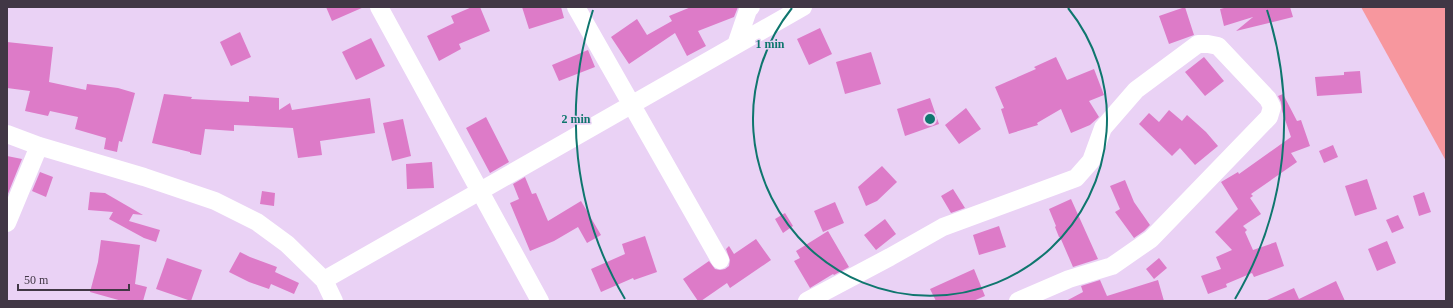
<svg xmlns="http://www.w3.org/2000/svg" width="1453" height="308" font-family="'Times New Roman',serif">
  <style>
    .green { fill: #f7979e }
    .building { fill: #dd7bc8 }
    .lines { fill: none; stroke-linecap: round; stroke-linejoin: round }
    .minor { stroke: #fff; stroke-width: 18 }
    .ring { fill: none; stroke: #0f766e; stroke-width: 2 }
    .centre { fill: #0f766e; stroke: #ead2f5; stroke-width: 2 }
    .ring-label { font-size: 12px; text-anchor: middle; font-weight: bold; fill: #0f766e; stroke: #ead2f5; stroke-width: 3; stroke-linejoin: round; paint-order: stroke }
  </style>
  <rect width="100%" height="100%" fill="#ead2f5"/>
  <path class="green" d="M1361 7H1446V161Z"/>
  <path class="building" d="M326 7H364L332 21Z
    M472 7H480L490 31 459 44 461 49 439 61 427 36 454 23 451 16Z
    M522 7H561L564 18 529 29Z
    M691 7H738L734 17 698 31 706 46 687 56 675 33 629 64 611 37 637 19 647 35 672 21 669 16Z
    M1185 7 1194 35 1169 44 1159 16Z
    M1228 7H1290L1293 17 1236 31 1253 17 1224 26 1220 9Z
    M820 28 832 54 809 65 797 39Z
    M240 32 251 57 231 66 220 42Z
    M371 38 385 66 356 80 342 52Z
    M7 42 53 47 49 82 86 90 87 84 118 88 135 93 122 142 119 141 117 152 104 149 106 138 75 129 78 117 50 111 48 116 25 111 30 91 7 88Z
    M588 50 595 67 559 81 552 65Z
    M871 52 881 84 845 94 836 62Z
    M1056 57 1067 80 1094 69 1104 95 1089 101 1099 117 1090 125 1071 133 1061 109 1037 123 1038 125 1009 134 1001 109 1004 108 995 87 1036 69 1034 67Z
    M1204 57 1224 81 1205 96 1185 72Z
    M1360 71 1362 93 1317 96 1315 77 1344 75V72Z
    M164 94 192 97 191 99 249 102V96L279 98V110L290 103 292 110 370 98 375 133 320 141 322 155 298 158 293 128 234 125V131L205 129 201 155 190 153V152L152 143Z
    M1283 94 1297 121 1301 120 1310 146 1291 153 1297 162 1251 194 1253 196 1250 198 1261 214 1243 226 1247 230 1245 232 1253 250 1276 242 1284 266 1254 277 1252 273 1226 284 1227 287 1208 294 1201 276 1221 269 1216 257 1232 250 1215 232 1238 209 1221 182 1238 172 1239 174 1291 137 1282 111 1281 102 1278 96Z
    M930 98 939 124 905 136 897 109Z
    M966 108 981 129 959 144 945 125Z
    M1169 110 1182 121 1187 115 1206 132 1218 146 1195 165 1180 148 1172 156 1139 124 1149 113 1159 122Z
    M486 117 509 162 490 173 466 128Z
    M403 119 411 156 392 161 383 123Z
    M1333 145 1338 157 1324 163 1319 151Z
    M7 156 22 159 7 196Z
    M432 162 434 188 407 189 406 164Z
    M882 166 897 182 877 201 866 206 858 187Z
    M40 172 53 177 46 197 32 191Z
    M525 177 532 194 536 193 548 221 581 201 601 235 587 243 578 227 554 241 530 251 510 203 519 199 513 184Z
    M1367 179 1377 209 1355 216 1345 186Z
    M1125 180 1134 202 1150 225 1144 231 1134 238 1115 212 1120 209 1110 186Z
    M953 189 965 208 951 213 941 196Z
    M262 191 275 193 274 206 260 204Z
    M90 192 105 193 143 215 133 214 129 221 160 230 156 242 144 238 109 219 113 212 88 210Z
    M1424 192 1431 212 1419 216 1413 196Z
    M1071 199 1098 259 1073 267 1060 237H1059L1055 227 1056 226 1049 209Z
    M835 202 844 223 823 232 814 211Z
    M785 213 793 226 783 233 775 219Z
    M1398 215 1404 228 1392 233 1386 220Z
    M885 219 896 234 876 250 864 235Z
    M999 226 1006 247 979 255 973 235Z
    M828 231 849 267 834 275 833 274 810 288 794 261 800 258 796 251Z
    M645 236 657 272 634 280 633 278 601 292 591 269 625 254 622 244Z
    M756 239 771 260 730 288 727 283 701 301H698L683 279 709 261 715 269 720 270 725 269 729 266 730 260 726 249 729 246 734 254Z
    M101 240 140 245 135 284 147 287 143 301H122L90 292 98 262Z
    M1387 241 1396 263 1377 271 1368 249Z
    M240 252 250 257 277 267 275 272 299 283 294 294 271 284 269 289 249 282 229 272Z
    M167 258 202 270 191 301 156 289Z
    M1159 258 1167 268 1154 279 1146 269Z
    M974 269 985 296 973 301H936L930 289Z
    M1100 280 1107 296 1158 280 1164 301H1066L1083 292 1081 286Z
    M1336 281 1345 301H1265L1294 288 1299 299Z"/>
  <g class="lines">
    <path class="minor" d="M379 7 540 301
      M576 7 720 260
      M736 45 748 10 751 7
      M7 134 39 146 144 177 215 201 257 222 287 244 324 280 334 301
      M7 223 39 146
      M324 280 803 7
      M807 301 890 257 943 227 1076 178 1091 161 1103 128 1136 90 1198 44H1208L1218 46 1268 99 1272 107 1269 117 1151 239 1112 266 1069 279 1018 301"/>
  </g>
  <g class="ring">
    <path d="M1068 8A177 177 0 1 1 792 8"/>
    <path d="M625 299A354 354 0 0 1 593 10M1267 10A354 354 0 0 1 1235 299"/>
  </g>
  <circle cx="930" cy="119" r="6" class="centre"/>
  <g class="ring-label">
    <text x="770" y="48">1 min</text>
    <text x="576" y="123">2 min</text>
  </g>
  <rect width="1453" height="308" fill="none" stroke="#413745" stroke-width="16"/>
  <path d="M18 284v6h111v-6" fill="none" stroke="#413745" stroke-width="2"/>
  <text x="24" y="284" font-size="12" fill="#413745" stroke="#ead2f5" stroke-width="3" paint-order="stroke">50 m</text>
</svg>
